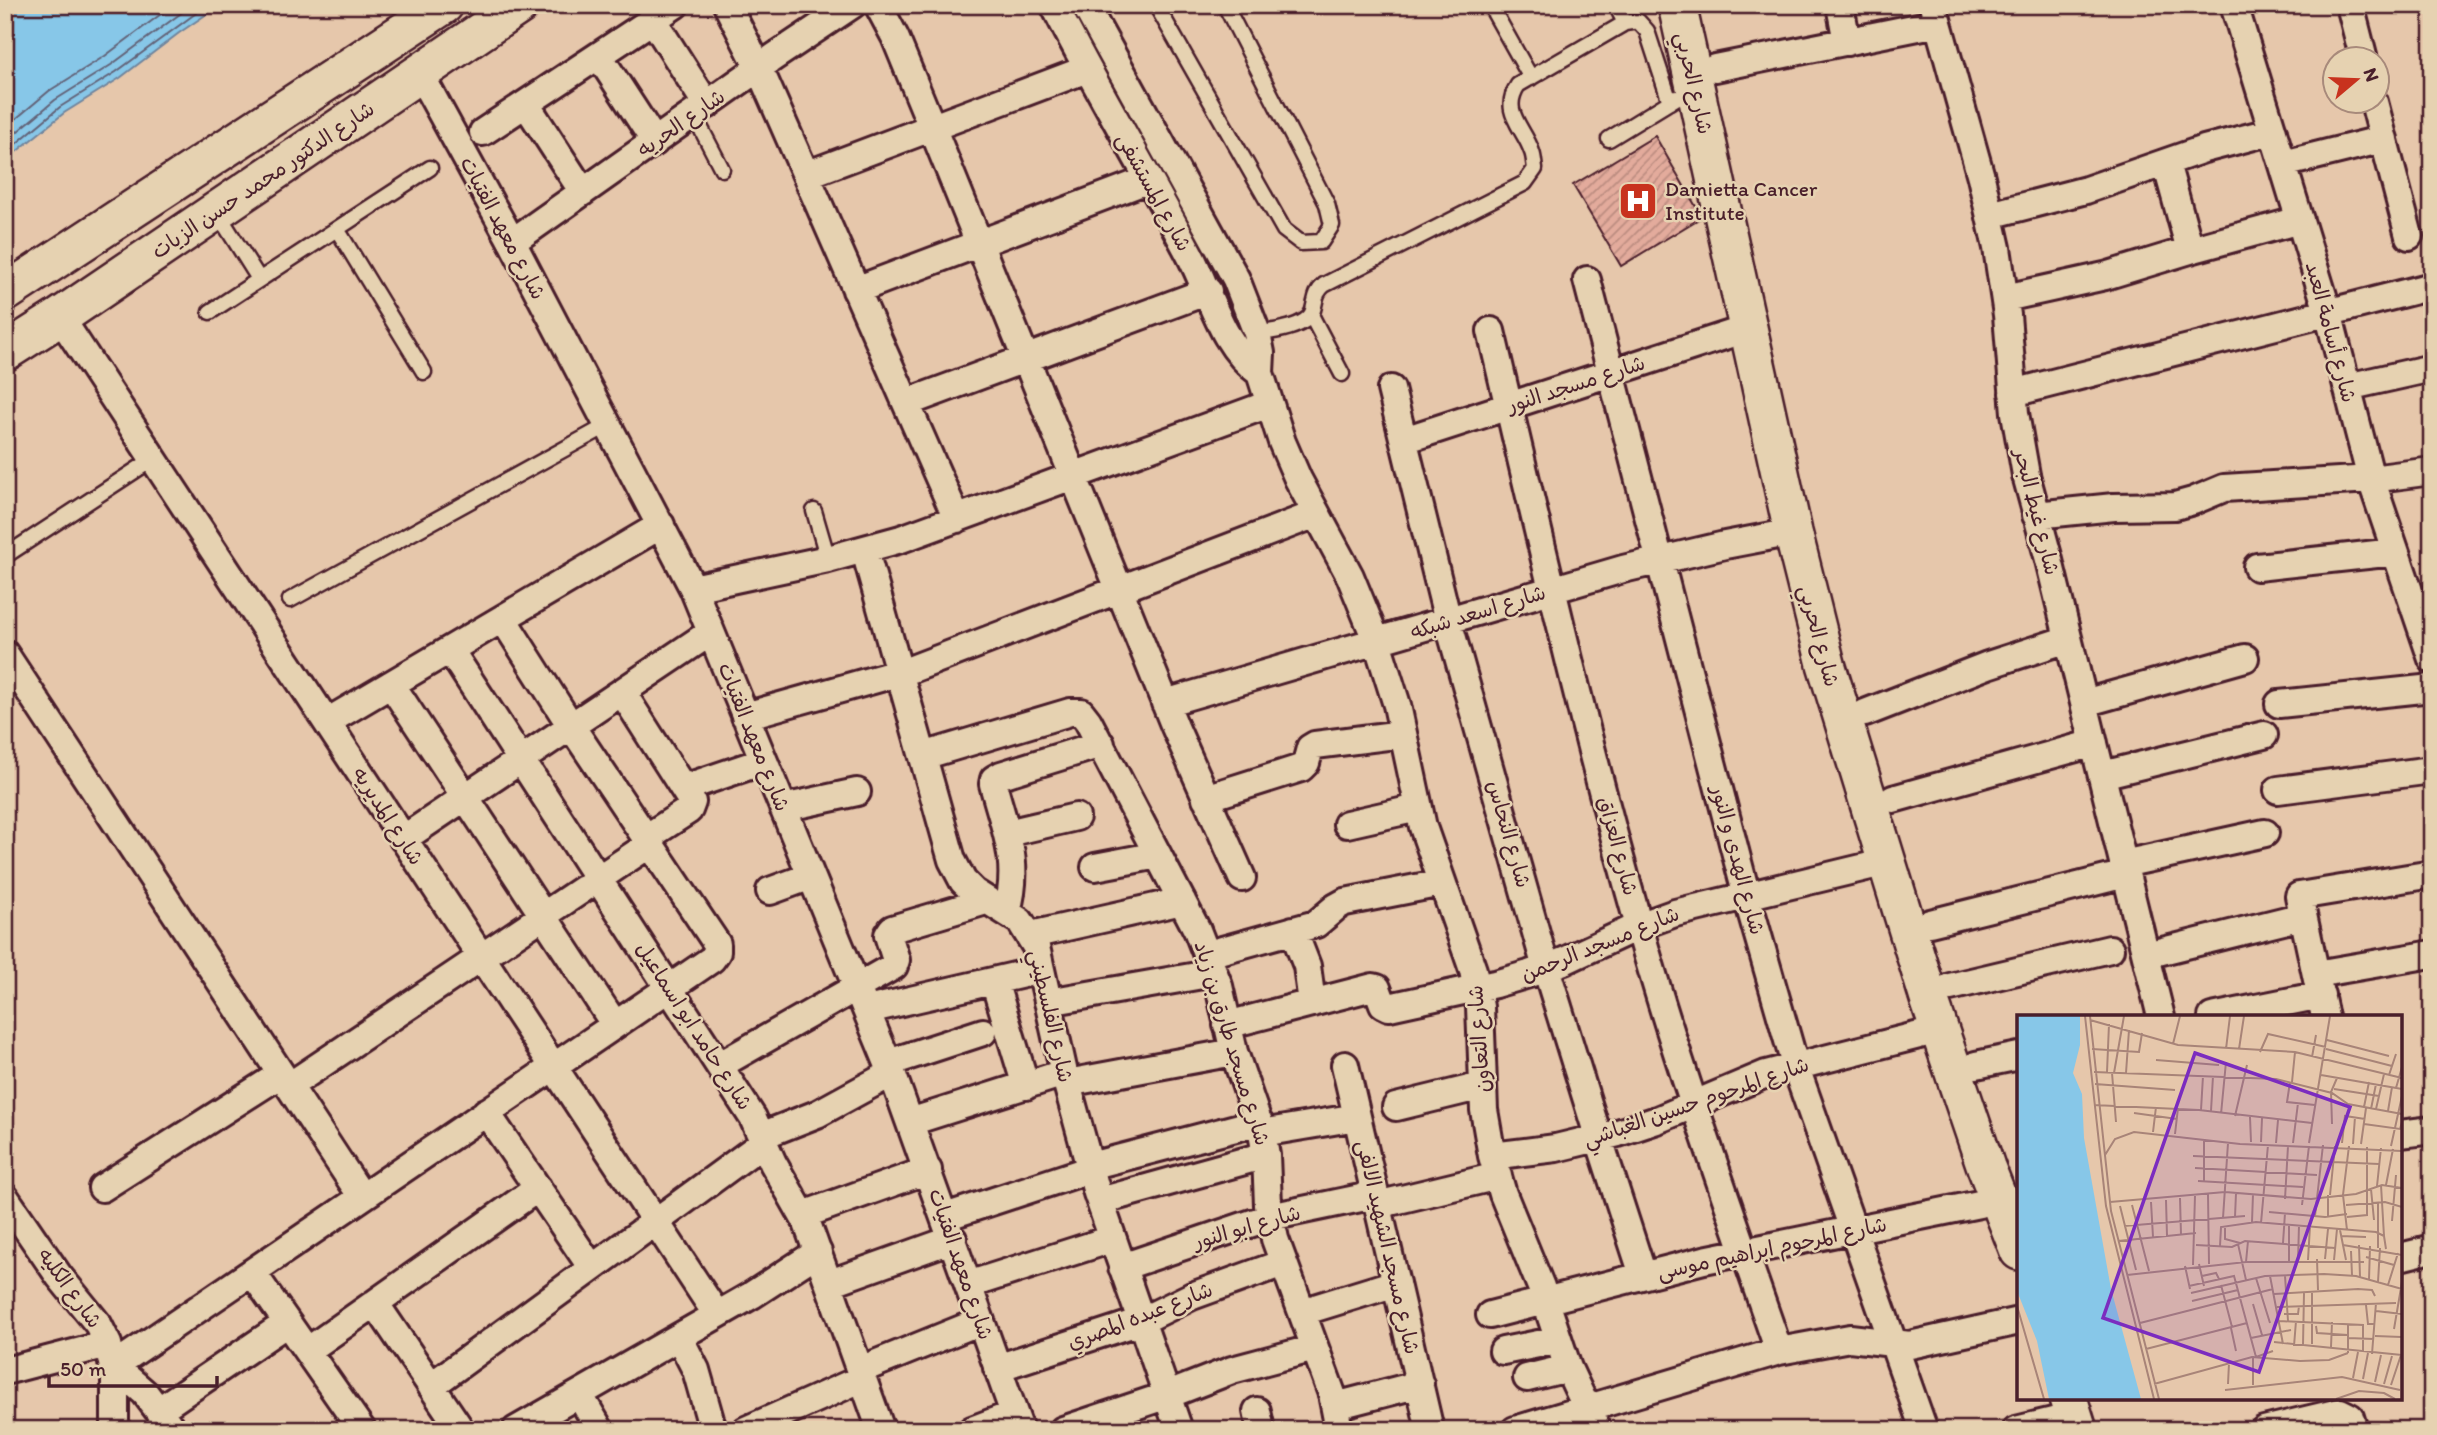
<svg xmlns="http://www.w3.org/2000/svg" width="2437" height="1435" font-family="Itim,'Playpen Sans Arabic',sans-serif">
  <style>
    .water { fill: #87c7e8; stroke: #6f849c; stroke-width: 2 }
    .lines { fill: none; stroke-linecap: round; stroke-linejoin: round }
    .shore { stroke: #626277; stroke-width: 2 }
    .building { fill: url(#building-hatch); stroke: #4a1f2b; stroke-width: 2 }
    .lane-casing { stroke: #4a1f2b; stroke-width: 19 }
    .street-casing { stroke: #4a1f2b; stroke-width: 32 }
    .secondary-casing { stroke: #4a1f2b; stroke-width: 42 }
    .lane { stroke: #e6d2b1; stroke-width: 14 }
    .street { stroke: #e6d2b1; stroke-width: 26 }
    .secondary { stroke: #e6d2b1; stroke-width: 37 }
    .labels { text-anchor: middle; stroke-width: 5; stroke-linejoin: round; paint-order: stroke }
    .street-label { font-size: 21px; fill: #4a1f2b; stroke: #e6d2b1 }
    .poi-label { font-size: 21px; fill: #4a1f2b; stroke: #e6d2b1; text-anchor: start }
    .inset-road { fill: none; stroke: #a88478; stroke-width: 2 }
    .view { fill: #7b2cbf; fill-opacity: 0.15; stroke: #7b2cbf; stroke-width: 3.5 }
    .inset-edge { fill: none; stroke: #4a1f2b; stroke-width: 3.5 }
  </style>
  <defs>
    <pattern id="building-hatch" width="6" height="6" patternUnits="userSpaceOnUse" patternTransform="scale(1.75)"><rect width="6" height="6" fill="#e3ab9c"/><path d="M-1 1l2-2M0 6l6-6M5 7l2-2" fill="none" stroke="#ba8b7f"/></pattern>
  </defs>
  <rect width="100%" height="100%" fill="#e6c7ab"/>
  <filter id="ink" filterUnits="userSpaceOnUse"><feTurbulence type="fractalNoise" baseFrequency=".0143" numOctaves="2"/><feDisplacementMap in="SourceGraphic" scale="14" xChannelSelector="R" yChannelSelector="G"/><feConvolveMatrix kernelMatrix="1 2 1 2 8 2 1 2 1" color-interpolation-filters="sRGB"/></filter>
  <g filter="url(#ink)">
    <path class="water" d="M5 5H220L179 33 120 78 64 113 5 161Z"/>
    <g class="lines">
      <path class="shore" d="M5 128 49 91 105 56 173 5
        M5 142 55 100 111 65 192 5
        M5 153 60 107 116 72 207 5"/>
    </g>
    <path class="building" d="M1655 136 1702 217 1621 266 1573 185Z"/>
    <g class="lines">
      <g class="lane-casing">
        <path id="lane" d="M1156 5 1284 230 1301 243 1321 242 1332 225 1327 204 1225 5
          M1490 5 1531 78
          M1616 5 1625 23
          M694 115 722 169
          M1609 139 1676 98
          M217 212 259 279
          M337 229 424 372
          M210 312 430 168
          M1311 315 1342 374
          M1257 333C1272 332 1309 327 1313 310 1316 299 1315 293 1324 285L1525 183 1535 169C1534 163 1534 157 1532 152 1524 127 1500 112 1518 85L1625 23 1638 21 1647 31 1670 102
          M814 511 828 559
          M5 556 153 459
          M290 600 608 425"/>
      </g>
      <g class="street-casing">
        <path id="street" d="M727 5 759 68 957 519
          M878 5 895 37 932 127 1175 727 1242 878
          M1054 5C1097 90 1146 171 1190 255 1211 295 1221 346 1260 373
          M1085 5 1236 279 1257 333 1261 353 1260 373 1282 442 1298 479 1350 576 1377 642 1397 705 1423 827 1473 970 1480 1007 1484 1110 1492 1156 1503 1194 1541 1287 1568 1368 1597 1430
          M1840 5 1847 42
          M1933 5 1981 177 1997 248 2007 315 2015 413 2026 475 2048 556 2161 1017
          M2234 5 2328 312 2371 479 2432 659
          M2350 5 2364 60
          M653 20 707 105
          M599 56 655 142
          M1715 68 1938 23
          M420 74 512 242 693 588 892 1073 1020 1430
          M2374 102 2409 236
          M526 104 583 192
          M483 132 675 5
          M2166 163 2190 250
          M2283 164 2384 139
          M806 175 1087 69
          M1990 215 2086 190 2204 149 2273 131
          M512 242 774 57 852 5
          M1587 280 1747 897 1795 1065 1924 1430
          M856 290 1147 180
          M2005 298 2105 276 2190 250 2300 220
          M60 317 717 1315
          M1491 331C1538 530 1583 729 1639 926 1679 1069 1730 1210 1779 1351
          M2347 387 2432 368
          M1391 389 1448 621 1546 968 1599 1139 1643 1275
          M2013 393 2432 286
          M906 403 1208 291
          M1404 440 1749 328
          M2036 515 2114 507 2175 506 2193 501 2224 488 2371 479 2432 471
          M865 551 952 860 963 881 974 892 1020 921 1036 947 1064 1073 1097 1193 1179 1430
          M2257 567 2395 552
          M693 588 828 559 901 539 1269 404
          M450 650 753 1118 773 1163 807 1223 881 1430
          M5 654 362 1197
          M391 684 615 1025
          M622 692 692 802 689 810 646 838
          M1165 703 1623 569 1725 545 1793 532
          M2084 703 2245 658
          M2279 704 2432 688
          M1865 713 1988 665 2068 639
          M745 716 912 669 1316 514
          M327 722 661 525
          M923 756 1070 712H1081L1088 721 1197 930 1219 986 1234 1052 1262 1133 1266 1155 1268 1205 1275 1239 1332 1394 1339 1430
          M2102 775 2264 735
          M684 788 764 761
          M2278 790 2432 770
          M1206 798 1301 768 1306 763 1310 748 1315 745 1403 734
          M1893 799 2094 743
          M783 808 857 792
          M1347 824 1418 808
          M1007 833 1076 817
          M403 839 711 632
          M2123 864 2265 833
          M1095 867 1158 855
          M770 891 811 876
          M1007 911C1021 863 1005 830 993 784L994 779 1001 775 1101 744
          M1930 923 2126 874
          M1293 930 1307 966 1312 1003
          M1031 935 1182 901
          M1208 954 1316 924 1336 907 1345 902 1442 883
          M2146 955 2303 916
          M2316 974 2432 954
          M994 981 1026 1086
          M1950 987 2110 949
          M1048 1002 1214 973
          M867 1010 1041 970
          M2212 1017 2321 995
          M2325 1017 2299 896 2432 874
          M1227 1025 1373 987 1377 988 1383 1004 1389 1007 1495 984 1529 974 1564 961 1639 926 1675 913 1887 862
          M888 1063 983 1032
          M720 1065 894 966 896 960 888 935 892 929 986 901
          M1345 1065 1430 1430
          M1976 1065 2019 1056
          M1067 1083 1234 1052
          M289 1086 650 844
          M1396 1107 1482 1086
          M486 1112 592 1268
          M910 1122 1064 1073
          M1262 1133 1357 1117
          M2400 1134 2432 1130
          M761 1136 817 1114 892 1073
          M1492 1156 1556 1148 1618 1133 1657 1120 1766 1074 1939 1030
          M1090 1166 1259 1122
          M102 1188 281 1074
          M5 1197 59 1276 98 1324 108 1344 115 1377V1430
          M1100 1201 1266 1155
          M1377 1205 1498 1176
          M803 1215 928 1170
          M945 1217 1091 1169
          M2400 1257 2432 1249
          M1122 1267 1270 1217 1375 1195
          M252 1272 362 1430
          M830 1283 953 1239
          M968 1285 1112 1239
          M375 1303 461 1430
          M1302 1312 1396 1283
          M1490 1315 1704 1260 1999 1200
          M679 1337 696 1370 713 1430
          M307 1351 538 1188
          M1503 1351 1558 1340
          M997 1368 1141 1321 1192 1296 1283 1263
          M860 1370 981 1321
          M5 1371 108 1344
          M1527 1378 1568 1368
          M431 1386 763 1143
          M579 1394 600 1430
          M1335 1406 1420 1384
          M159 1410 287 1323
          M1257 1411 1261 1430
          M173 1430 145 1393 114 1366 712 959 717 952V944L571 726 503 619
          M516 1430 752 1295 818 1252
          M746 1430 863 1378
          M972 1430 1014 1414
          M1063 1430 1168 1395 1232 1370 1315 1348
          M1515 1430 1779 1351 1850 1338 1910 1345 2019 1321
          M2016 1430 2074 1416
          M2264 1430 2340 1412 2350 1417 2354 1430"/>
      </g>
      <g class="secondary-casing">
        <path id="secondary" d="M1677 5 1793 532 1826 664 1929 999 1986 1167 2019 1251
          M5 293 444 5
          M5 352 60 317 520 5
          M2068 1398 2078 1430"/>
      </g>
      <use href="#lane" class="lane"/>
      <use href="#street" class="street"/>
      <use href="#secondary" class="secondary"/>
    </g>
  </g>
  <defs>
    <g id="hospital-square" transform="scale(2.0125)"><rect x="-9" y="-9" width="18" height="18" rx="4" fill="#c8321e" stroke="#e6d2b1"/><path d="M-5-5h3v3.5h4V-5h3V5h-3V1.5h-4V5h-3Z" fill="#fff"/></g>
  </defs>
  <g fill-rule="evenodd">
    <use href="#hospital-square" x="1638" y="201"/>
  </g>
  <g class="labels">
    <g class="street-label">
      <text transform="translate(1694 83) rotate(77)" y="7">شارع الحربي</text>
      <text transform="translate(681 123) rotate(-35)" y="7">شارع الحريه</text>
      <text transform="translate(263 180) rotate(-34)" y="7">شارع الدكتور محمد حسن الزيات</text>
      <text transform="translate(1154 192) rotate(61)" y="7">شارع المستشفى</text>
      <text transform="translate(503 228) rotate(62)" y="7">شارع معهد الفتيات</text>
      <text transform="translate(2331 332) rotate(75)" y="7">شارع أسامة العبد</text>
      <text transform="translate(1576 384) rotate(-18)" y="7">شارع مسجد النور</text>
      <text transform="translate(2037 512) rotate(76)" y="7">شارع غيط البحر</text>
      <text transform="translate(1478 612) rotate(-17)" y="7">شارع اسعد شبكه</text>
      <text transform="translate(1819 636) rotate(75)" y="7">شارع الحربي</text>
      <text transform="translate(754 737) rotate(68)" y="7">شارع معهد الفتيات</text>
      <text transform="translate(388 816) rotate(57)" y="7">شارع المديريه</text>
      <text transform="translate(1509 834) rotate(74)" y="7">شارع النحاس</text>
      <text transform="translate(1618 846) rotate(75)" y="7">شارع العزاق</text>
      <text transform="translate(1738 860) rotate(75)" y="7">شارع الهدى و النور</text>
      <text transform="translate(1600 944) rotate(-22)" y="7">شارع مسجد الرحمن</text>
      <text transform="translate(1051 1016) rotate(77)" y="7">شارع الفلسطيني</text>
      <text transform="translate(694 1026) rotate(57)" y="7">شارع حامد ابو اسماعيل</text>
      <text transform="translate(1479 1039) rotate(-94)" y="7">شارع التعاون</text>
      <text transform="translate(1232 1043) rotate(73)" y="7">شارع مسجد طارق بن زياد</text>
      <text transform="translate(1696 1102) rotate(-19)" y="7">شارع المرحوم حسين الغباشي</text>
      <text transform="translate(1247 1227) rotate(-16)" y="7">شارع ابو النور</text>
      <text transform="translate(1388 1247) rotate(77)" y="7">شارع مسجد الشهيد الالفى</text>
      <text transform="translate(1772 1248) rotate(-12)" y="7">شارع المرحوم ابراهيم موسى</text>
      <text transform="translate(961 1264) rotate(71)" y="7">شارع معهد الفتيات</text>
      <text transform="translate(70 1288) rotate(54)" y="7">شارع الكليه</text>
      <text transform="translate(1140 1316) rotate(-21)" y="7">شارع عبده المصري</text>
    </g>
    <g class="poi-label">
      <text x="1665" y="196">Damietta Cancer<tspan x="1665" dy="24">Institute</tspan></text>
    </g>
  </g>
  <g transform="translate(2017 1015)">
    <rect width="385" height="385" fill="#e6c7ab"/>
    <path d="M0 1H63V30L56 58 65 79 67 123 94 274 124 384H32L20 326 0 276Z" fill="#87c7e8"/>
    <path class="inset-road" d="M68 1 89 191 137 384M73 1 94 196 142 384M73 5 161 30 278 37 385 63M310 25 372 41M156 29 163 1M75 34 122 37 125 18M209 34 213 1M222 34 227 1M309 34 375 51M243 37 251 19 309 32M295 42 299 20M139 45 202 50M77 57 259 64 315 78 331 89 385 99M90 57 92 9M95 58 99 107M97 58 107 1M109 58 112 15M304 60 385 74M372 60 379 39M273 67 270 87 298 90M275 67 278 37M78 69 158 75M379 73 385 52M317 74 362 81M77 90 182 95 295 108M347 92 352 67M354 94 359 69M359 94 367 59M184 95 186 61M194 96 196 61M371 96 375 72M117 98 160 104M204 99 209 47M218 101 230 50M233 102 234 127M315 109 314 77 320 63M347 109 383 114 385 107M136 117 139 92M158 119 161 93M244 127 245 103M259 128 261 105M276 128 281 88M292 128 313 1M325 128 328 101 348 104M336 129 338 102M344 129 349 93M374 131 385 81M88 140 98 124 117 117 223 129 385 136M176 141 362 149M178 153 300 160M181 166 286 172M187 167V125M364 170 367 221M369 170 376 134M360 171 364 133M354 174 357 205M191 179 192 249M311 180V202M313 180 318 131M163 183 164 220M268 184 271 131M149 185 150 221M93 187 208 177 294 184 339 179 365 170 385 173M134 187 136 222M361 188V233M115 190 132 256M285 190 292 131M329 190 368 187 385 192M103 191 119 255M252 197 308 202 330 199M298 201 306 130M218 202 219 178M330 202 350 200V132M206 203 211 128M375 206 379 160M235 207 236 179M244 208 251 130M107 211 228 201M208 211V224L223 228M272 211V246M323 215 329 245M330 215 326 180 332 131M324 221 349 222M101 226 179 218M266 228 268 198M221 229 229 265M179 230 215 232 228 226 318 233M326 230 385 240M342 230 343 262M203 231 204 212 239 207 359 217 367 221 369 234M334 236 335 260M349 242 377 250M300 244 301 275M308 244 311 214M291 245 293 211M317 245 320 214M281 246 282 210M229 247 231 226M182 249 187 271M176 250 178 180M168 251 173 274M110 260 229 247H347M185 261 199 258 202 264M253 261 266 329M268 261 271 306M239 263 253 308M352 265 353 231M361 267 363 233M204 270 215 312M371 270 381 238M172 271 217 261 239 342 256 336M174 278 248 261 307 259 339 261 385 274M257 279 341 274 355 275 358 281M175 286 221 275M236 289 245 320M349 290 351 309H358M0 291 27 384M260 292 379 288M359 296 385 299M267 299H281L282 291M262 306 346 310V337M123 308 256 274M331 309V338M299 311 300 318 331 320M214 313 219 336M377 314 385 267M358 321 385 322M234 323 274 315M331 323 357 324M257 327 385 340M295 329V276M286 330 287 278M277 331 279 306M314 332 315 307M129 334 230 308M355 339 359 288M336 363 341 337M346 364 351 338M358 367 364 340M137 369 235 342 283 346 312 345 331 338M211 369 212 348M367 369 375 341M236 370V341M374 370 384 340M208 375 325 362 383 375M319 384 342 376 367 378 378 384"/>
    <path class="view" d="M178 38 333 92 242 357 86 303Z"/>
    <rect width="385" height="385" class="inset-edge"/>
  </g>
  <rect width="2437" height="1435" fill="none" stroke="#e6d2b1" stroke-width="28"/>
  <rect x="14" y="14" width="2409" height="1407" fill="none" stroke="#4a1f2b" stroke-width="2.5" filter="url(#ink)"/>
  <g transform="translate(2356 80) rotate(71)"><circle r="33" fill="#e6d2b1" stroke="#a88a7b" stroke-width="2"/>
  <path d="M0-5L12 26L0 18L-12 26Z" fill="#c8321e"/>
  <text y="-10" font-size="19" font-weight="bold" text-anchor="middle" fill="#4a1f2b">N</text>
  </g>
  <path d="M49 1376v10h168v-10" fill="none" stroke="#4a1f2b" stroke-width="3.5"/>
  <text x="60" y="1376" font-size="21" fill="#4a1f2b" stroke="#e6d2b1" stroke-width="5" paint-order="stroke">50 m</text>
</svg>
